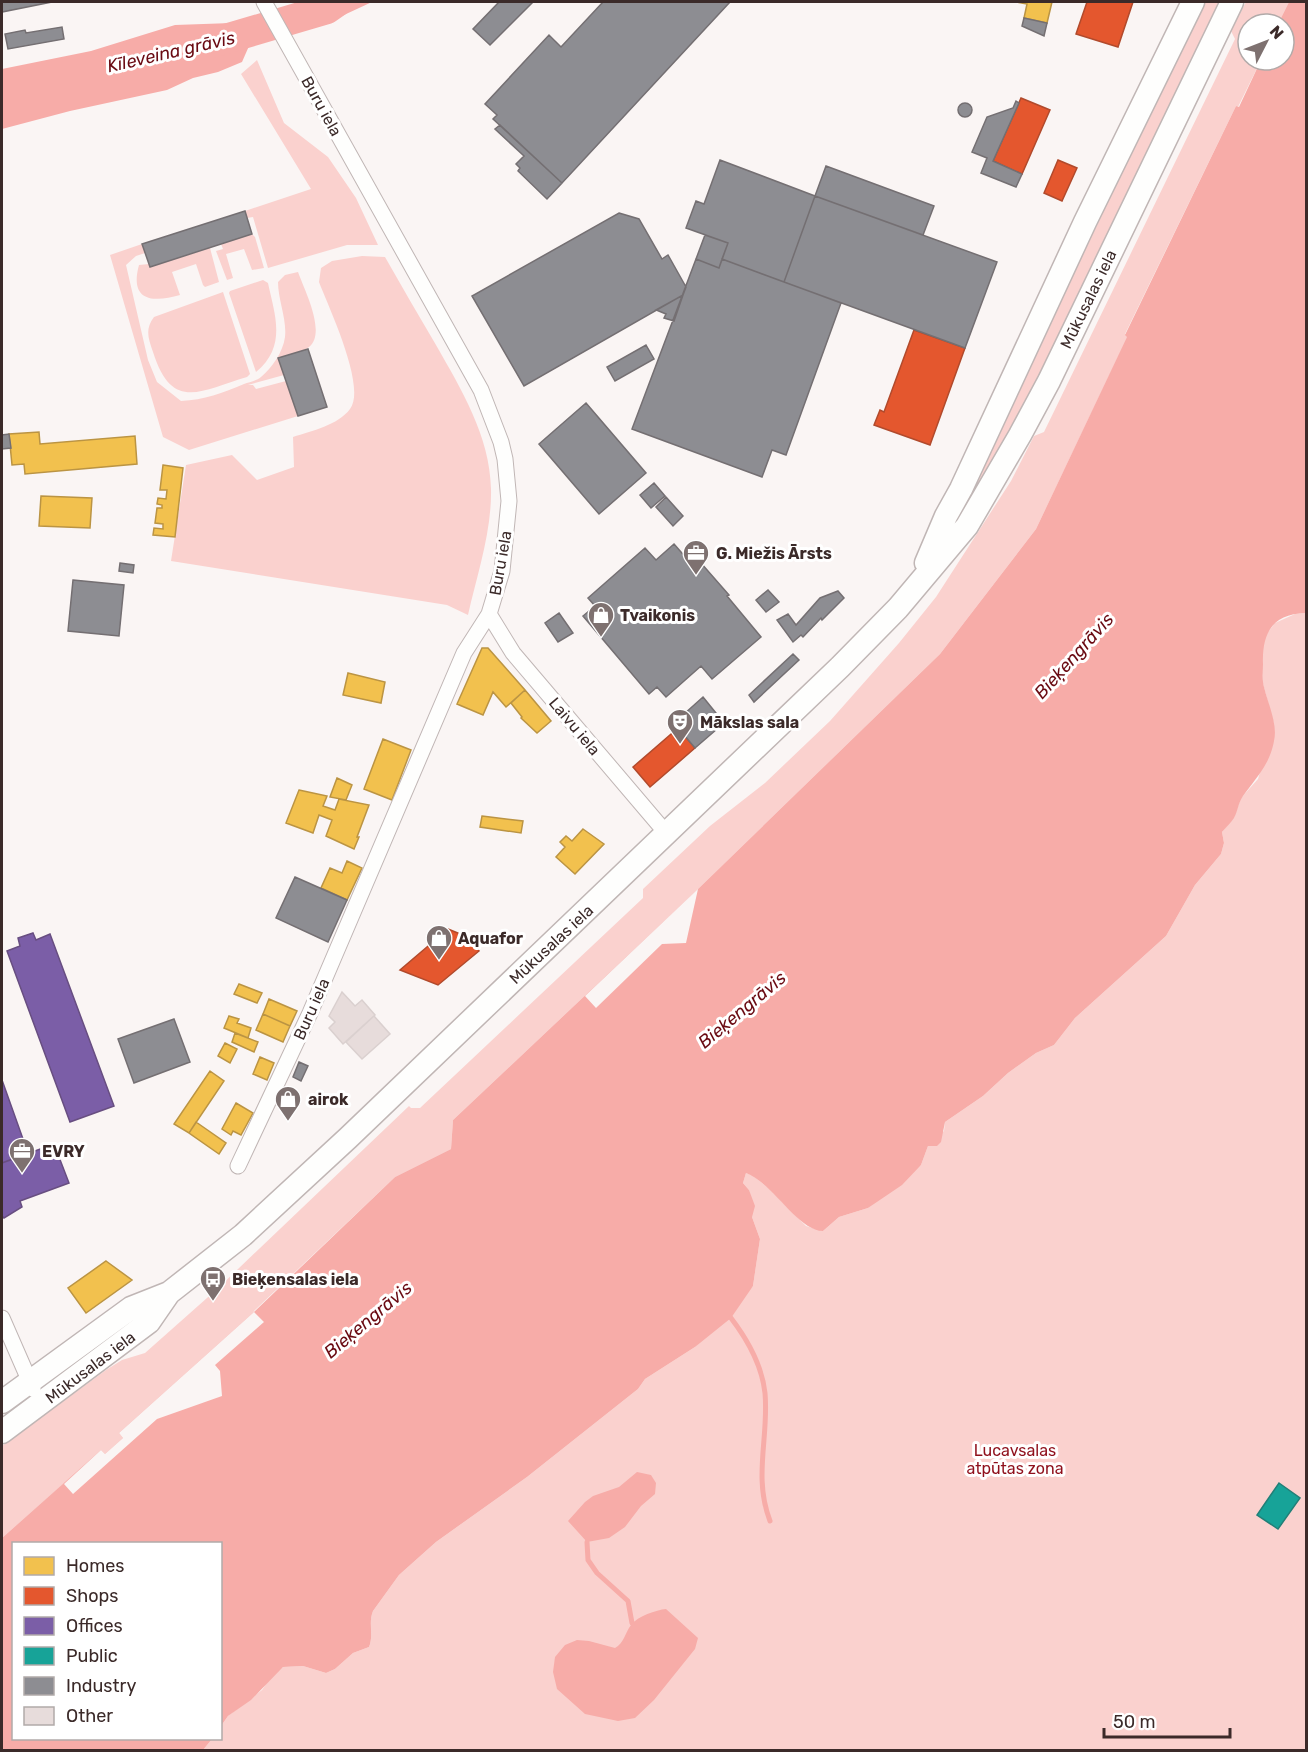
<svg xmlns="http://www.w3.org/2000/svg" width="1308" height="1752" font-family="Rubik,sans-serif">
  <style>
    .green { fill: #fad1ce }
    .water { fill: #f7aca8 }
    .pier { fill: #faf5f4 }
    .homes { fill: #f2c14e; stroke: #bb9443; stroke-width: 1.5 }
    .shops { fill: #e4572e; stroke: #b14a2c; stroke-width: 1.5 }
    .offices { fill: #7b5ea7; stroke: #684e81; stroke-width: 1.5 }
    .public { fill: #17a398; stroke: #227f77; stroke-width: 1.5 }
    .industry { fill: #8d8d92; stroke: #746f72; stroke-width: 1.5 }
    .lines { fill: none; stroke-linecap: round; stroke-linejoin: round }
    .stream { stroke: #f7aca8; stroke-width: 5 }
    .river { stroke: #f7aca8; stroke-width: 30 }
    .building { fill: #e7dcdb; stroke: #dad0cf; stroke-width: 1.5 }
    .street-casing { stroke: #c0b6b5; stroke-width: 17 }
    .secondary-casing { stroke: #c0b6b5; stroke-width: 25 }
    .street { stroke: #fefefd; stroke-width: 15 }
    .secondary { stroke: #fefefd; stroke-width: 22 }
    .labels { text-anchor: middle; stroke-width: 6; stroke-linejoin: round; paint-order: stroke }
    .street-label { font-size: 16px; fill: #3b2a29; stroke: #fff }
    .poi-label { font-size: 16px; font-weight: bold; fill: #3b2a29; stroke: #fff; text-anchor: start }
    .park-label { font-size: 16px; fill: #8f101c; stroke: #fff }
    .water-label { font-size: 18px; font-style: italic; fill: #6a0a12; stroke: #fff }
  </style>
  <rect width="100%" height="100%" fill="#faf5f4"/>
  <path class="green" d="M1203 2H1222L1026 403 976 494 970 492Z
    M1246 2H1289L1278 24H1248V60H1261L1238 107 1236 106 1125 334 1128 336 1036 529 940 654 698 889 453 1120 451 1149 395 1177 254 1311 222 1396 63 1484 2 1538V1446L106 1370 122 1360 145 1353 216 1290 409 1106 411 1108H420L643 898V889L710 826 765 783 830 721 899 643 936 597 989 515 1011 481 1034 436 1044 432 1235 39 1231 31Z
    M257 60 284 123 328 157 356 198 378 245H347L268 268 253 217 247 218 245 211 311 189 241 74Z
    M252 234 255 237 264 268 252 270 244 249 226 254 233 278 227 280 216 251 223 249 221 244Z
    M142 244 145 253 136 256 126 265 148 360 157 382 181 401C204 400 223 393 244 384 249 382 256 381 261 377 272 368 283 352 285 337 287 319 278 300 278 282L285 275 298 272C304 289 327 333 309 347 302 353 288 355 279 358L284 375 248 385H253L256 389 286 381 298 416 189 450 163 437 110 255Z
    M210 248 219 282 205 287 203 285 196 264 172 272 180 295C153 303 129 301 139 265L149 264 150 267Z
    M362 256 385 257C402 287 419 316 436 345 461 389 490 436 491 489 492 531 477 575 468 615L447 605 171 561 186 465 232 455 257 480 294 467 293 437C312 431 338 425 350 409 367 387 328 306 319 282L321 268 332 261Z
    M263 280 268 283C275 316 287 346 256 372L229 293 230 291Z
    M223 292 250 374 247 377C200 391 172 412 153 352 148 338 145 329 154 317Z
    M1306 613V1750H203L212 1739 220 1738 221 1726 228 1716 262 1690 271 1677 283 1667 303 1666 326 1673 335 1669 353 1653 369 1647C374 1635 368 1623 373 1611L399 1575 436 1542 527 1477 638 1389 645 1379 695 1347 753 1286 760 1239 752 1217 749 1190 743 1183 746 1173 752 1175 767 1187 806 1226 823 1231 839 1217 868 1208 921 1165 928 1146 944 1131 945 1122 983 1096 1008 1073 1036 1053 1054 1045 1075 1018 1166 936 1195 885 1221 854 1224 843 1222 832 1234 817 1241 798 1258 779 1274 724 1263 684V647L1265 636 1275 623 1295 614Z"/>
  <path class="water" d="M325 2H372L331 21Z
    M1289 2H1306V613C1272 614 1262 633 1263 664 1263 672 1262 680 1264 687 1268 704 1278 724 1274 741 1270 764 1256 778 1243 796 1238 803 1238 811 1234 818 1231 823 1226 827 1222 832L1224 843 1221 854 1195 885 1166 936 1075 1018 1054 1045 1036 1053 1008 1073 983 1096 945 1122 941 1142 937 1146H928L921 1165 902 1185 868 1208 839 1217 823 1231C797 1230 773 1183 746 1173L743 1183 749 1190 755 1206 752 1217 760 1239 753 1286 731 1318 695 1347 645 1379 638 1389 527 1477 436 1542 399 1575 373 1611C368 1623 374 1635 369 1647L353 1653 335 1669 326 1673 303 1666 283 1667 251 1700 228 1716 221 1726 220 1544H14V1738L212 1739 203 1750H2V1538L101 1450 105 1454 123 1438 119 1433 254 1312 395 1177 451 1149 453 1120 698 889 940 654 1036 529 1127 337 1125 335 1236 106 1239 107 1261 60H1284V24H1278Z
    M240 21 247 24 254 44 249 46 242 62 218 72 193 78 167 90 70 111 2 129V69L91 51 175 25 232 23Z
    M637 1472 651 1475 656 1483 655 1494 641 1506 625 1527 609 1538 587 1542 568 1521 585 1502 593 1496 619 1487Z
    M666 1609 698 1638 695 1649 654 1700 635 1718 618 1721 585 1714 557 1689 553 1672 555 1657 565 1645 577 1640 589 1641 615 1648C624 1643 625 1633 631 1625 638 1616 656 1610 666 1609Z"/>
  <path class="pier" d="M698 889 686 943 662 944 596 1008 585 996Z
    M254 1312 264 1322 215 1365 220 1371 222 1396 157 1419 73 1494 64 1484 101 1450 105 1454 123 1438 119 1433Z"/>
  <path class="homes" d="M1016 2H1052L1047 23 1024 18 1027 4Z
    M39 432 40 444 135 436 137 464 25 474 24 464 12 465 9 434Z
    M163 465 183 468 175 537 153 535 154 528 163 529V524L155 523 157 508H162V505L157 504 158 498 166 499 167 490H160Z
    M41 496 92 498 90 528 39 526Z
    M482 648H488L525 690 506 707 493 692 483 715 457 704Z
    M348 673 385 682 381 703 343 695Z
    M525 690 551 721 537 733 521 718 522 717 511 703Z
    M383 739 411 750 392 800 364 789Z
    M337 778 352 785 346 800 330 797Z
    M299 790 327 796 323 806 335 810 339 799 369 805 357 837H359L354 849 326 836 332 820 319 815 313 833 286 823Z
    M482 816 523 821 521 833 480 827Z
    M583 829 604 844 575 874 556 857 565 847 560 842 566 836 572 841Z
    M347 861 362 868 347 900 321 888 330 868 342 873Z
    M239 984 262 993 257 1003 234 994Z
    M269 999 297 1011 290 1026 263 1014Z
    M263 1014 290 1026 283 1042 256 1030Z
    M229 1016 239 1019 237 1023 251 1028 248 1038 224 1028Z
    M235 1033 258 1042 254 1052 232 1042Z
    M225 1043 237 1049 230 1063 218 1056Z
    M260 1057 274 1063 267 1080 253 1074Z
    M210 1071 224 1081 189 1133 174 1124Z
    M236 1103 253 1113 241 1135 233 1131 231 1135 222 1129Z
    M196 1122 226 1143 219 1154 189 1133Z
    M106 1261 132 1280 86 1313 68 1288Z"/>
  <path class="shops" d="M1087 2H1133L1118 47 1076 34Z
    M1021 98 1050 110 1022 174 993 161Z
    M1058 160 1077 168 1062 201 1044 193Z
    M914 330 965 348 930 445 874 425 880 410 884 412Z
    M678 728 695 748 650 787 633 767Z
    M448 929 468 937 479 951 438 985 400 970Z"/>
  <path class="offices" d="M33 933 36 940 50 934 114 1106 70 1122 7 951 20 946 18 938Z
    M2 1080 28 1153 2 1163Z
    M54 1144 69 1183 20 1201 22 1207 4 1218 2 1216V1163Z"/>
  <path class="public" d="M1279 1483 1300 1498 1278 1529 1257 1515Z"/>
  <path class="industry" d="M2 2H52L2 12Z
    M499 2H533L490 45 473 29Z
    M603 2H730L562 183 493 119 497 115 485 104 549 35 561 47Z
    M1024 18 1047 23 1044 36 1022 26Z
    M62 27 64 39 8 49 5 34 25 30 26 33Z
    M1016 101 1019 103 993 161 1022 174 1016 187 981 173 987 158 972 152 987 117 1013 108Z
    M958 110a7 7 0 1 1 14 0a7 7 0 1 1-14 0Z
    M500 125 562 183 547 199 518 171 520 168 516 164 524 156 495 129Z
    M720 160 815 196 784 282 722 259 728 243 686 228 696 201 704 204Z
    M826 166 934 206 923 235 815 196Z
    M815 196 997 262 965 348 784 282Z
    M245 211 252 234 150 267 142 244Z
    M619 213 639 219 662 259 668 255 686 287 683 295 524 386 472 296Z
    M705 235 728 243 719 268 696 259Z
    M696 259 719 268 722 259 841 303 786 455 772 450 762 477 632 429Z
    M683 295 674 321 664 318 666 314 656 310Z
    M646 345 654 359 615 381 607 367Z
    M308 349 327 407 298 416 278 358Z
    M586 403 646 473 599 514 539 444Z
    M9 434 11 448 2 449V435Z
    M654 483 665 496 651 508 640 495Z
    M666 497 683 516 673 526 656 507Z
    M674 544 688 560 694 555 729 595 727 596 761 637 712 679 701 666 666 697 657 687 649 694 583 616 595 606 588 598 645 548 656 560Z
    M120 563 134 565 133 573 119 571Z
    M73 580 124 585 119 636 68 631Z
    M768 590 779 602 766 612 756 600Z
    M838 591 844 598 822 620 821 618 803 637 801 635 793 642 777 620 788 614 796 625 820 598Z
    M559 613 573 633 558 642 545 623Z
    M793 654 799 660 754 702 749 695Z
    M703 697 724 723 695 748 674 723Z
    M295 877 347 900 328 942 276 918Z
    M174 1019 190 1062 134 1083 118 1039Z
    M299 1062 308 1066 301 1081 293 1077Z"/>
  <g class="lines">
    <path class="stream" d="M731 1318C747 1339 762 1366 765 1393 769 1437 753 1477 770 1521
      M587 1542 588 1560 597 1573 628 1601 632 1623"/>
    <path class="river" d="M212 43 327 9 337 2"/>
  </g>
  <path class="building" d="M342 992 355 1006 362 1000 375 1015 343 1044 329 1028 335 1022 329 1016Z
    M374 1016 390 1034 362 1059 346 1042Z"/>
  <g class="lines">
    <g class="street-casing">
      <path id="street" d="M489 614 513 653 667 834
        M238 1166 310 1013 464 653 489 614 502 571 509 501 505 459 501 442 481 390 264 2
        M2 1318 33 1389"/>
    </g>
    <g class="secondary-casing">
      <path id="secondary" d="M926 563 946 516 961 489 1085 222 1193 2
        M2 1402 131 1308 169 1293 243 1235 348 1138 840 667 898 608 967 526 1020 435 1049 381 1232 2
        M2 1432 149 1322 169 1293"/>
    </g>
    <use href="#street" class="street"/>
    <use href="#secondary" class="secondary"/>
  </g>
  <defs>
    <g id="office-pin" transform="scale(1.35)"><path d="M0 17L-7.5 6A9.5 9.5 0 1 1 7.5 6Z" fill="#7e7170" stroke="#fff"/><path d="M-6-3h4V-5.5h4V-3h4V5H-6ZM-1-4.5V-3h2v-1.5ZM-6 0V1H6V0Z" fill="#fff"/></g>
    <g id="shop-pin" transform="scale(1.35)"><path d="M0 17L-7.5 6A9.5 9.5 0 1 1 7.5 6Z" fill="#7e7170" stroke="#fff"/><path d="M-5-2.5h2.3a2.7 3.5 0 0 1 5.4 0H5L5.5 6h-11ZM-1.5-2.5h3a1.5 2.3 0 0 0-3 0Z" fill="#fff"/></g>
    <g id="theatre-pin" transform="scale(1.35)"><path d="M0 17L-7.5 6A9.5 9.5 0 1 1 7.5 6Z" fill="#7e7170" stroke="#fff"/><path d="M-5-5.5Q0-4 5-5.5V0Q5 5 0 6Q-5 5-5 0ZM-3.3-2.5H-1v1.5H-3.3ZM1-2.5H3.3v1.5H1ZM-2.8 1Q0 5.5 2.8 1Z" fill="#fff"/></g>
    <g id="bus-pin" transform="scale(1.35)"><path d="M0 17L-7.5 6A9.5 9.5 0 1 1 7.5 6Z" fill="#7e7170" stroke="#fff"/><path d="M-5-6H5V4H4V6H2V4H-2V6H-4V4H-5ZM-3.5-4V0h7V-4ZM-3.5 1.2v1.5H-2V1.2ZM2 1.2v1.5H3.5V1.2Z" fill="#fff"/></g>
  </defs>
  <g fill-rule="evenodd">
    <use href="#office-pin" x="696" y="553"/>
    <use href="#shop-pin" x="601" y="615"/>
    <use href="#theatre-pin" x="680" y="722"/>
    <use href="#shop-pin" x="439" y="938"/>
    <use href="#shop-pin" x="288" y="1099"/>
    <use href="#office-pin" x="22" y="1151"/>
    <use href="#bus-pin" x="213" y="1279"/>
  </g>
  <g class="labels">
    <g class="street-label">
      <text transform="translate(322 106) rotate(61)" y="6">Buru iela</text>
      <text transform="translate(1088 299) rotate(-64)" y="6">Mūkusalas iela</text>
      <text transform="translate(500 563) rotate(-80)" y="6">Buru iela</text>
      <text transform="translate(575 726) rotate(50)" y="6">Laivu iela</text>
      <text transform="translate(551 944) rotate(-43)" y="6">Mūkusalas iela</text>
      <text transform="translate(311 1009) rotate(-66)" y="6">Buru iela</text>
      <text transform="translate(90 1367) rotate(-37)" y="6">Mūkusalas iela</text>
    </g>
    <g class="poi-label">
      <text x="716" y="559">G. Miežis Ārsts</text>
      <text x="620" y="621">Tvaikonis</text>
      <text x="700" y="728">Mākslas sala</text>
      <text x="458" y="944">Aquafor</text>
      <text x="308" y="1105">airok</text>
      <text x="42" y="1157">EVRY</text>
      <text x="232" y="1285">Bieķensalas iela</text>
    </g>
    <g class="park-label">
      <text x="1015" y="1456">Lucavsalas<tspan x="1015" dy="18">atpūtas zona</tspan></text>
    </g>
    <g class="water-label">
      <text transform="translate(171 52) rotate(-13)" y="6">Kīleveina grāvis</text>
      <text transform="translate(1074 656) rotate(-48)" y="6">Bieķengrāvis</text>
      <text transform="translate(742 1010) rotate(-40)" y="6">Bieķengrāvis</text>
      <text transform="translate(368 1320) rotate(-40)" y="6">Bieķengrāvis</text>
    </g>
  </g>
  <rect width="1308" height="1752" fill="none" stroke="#3b2a29" stroke-width="6"/>
  <rect x="12" y="1542" width="210" height="198" fill="#ffffff" stroke="#b1aaa9" stroke-width="1.5"/>
  <rect x="24" y="1557" width="30" height="18" fill="#f2c14e" stroke="#b1aaa9" stroke-width="1.5"/>
  <text x="66" y="1572" font-size="18" fill="#3b2a29">Homes</text>
  <rect x="24" y="1587" width="30" height="18" fill="#e4572e" stroke="#b1aaa9" stroke-width="1.5"/>
  <text x="66" y="1602" font-size="18" fill="#3b2a29">Shops</text>
  <rect x="24" y="1617" width="30" height="18" fill="#7b5ea7" stroke="#b1aaa9" stroke-width="1.5"/>
  <text x="66" y="1632" font-size="18" fill="#3b2a29">Offices</text>
  <rect x="24" y="1647" width="30" height="18" fill="#17a398" stroke="#b1aaa9" stroke-width="1.5"/>
  <text x="66" y="1662" font-size="18" fill="#3b2a29">Public</text>
  <rect x="24" y="1677" width="30" height="18" fill="#8d8d92" stroke="#b1aaa9" stroke-width="1.5"/>
  <text x="66" y="1692" font-size="18" fill="#3b2a29">Industry</text>
  <rect x="24" y="1707" width="30" height="18" fill="#e7dcdb" stroke="#b1aaa9" stroke-width="1.5"/>
  <text x="66" y="1722" font-size="18" fill="#3b2a29">Other</text>
  <g transform="translate(1266 42) rotate(48)"><circle r="28" fill="#ffffff" stroke="#b1aaa9" stroke-width="1.5"/>
  <path d="M0-4.5L10 22L0 15L-10 22Z" fill="#7e7170"/>
  <text y="-9" font-size="16" font-weight="bold" text-anchor="middle" fill="#3b2a29">N</text>
  </g>
  <path d="M1104 1728v9h126v-9" fill="none" stroke="#3b2a29" stroke-width="3"/>
  <text x="1113" y="1728" font-size="18" fill="#3b2a29" stroke="#ffffff" stroke-width="4.5" paint-order="stroke">50 m</text>
</svg>
